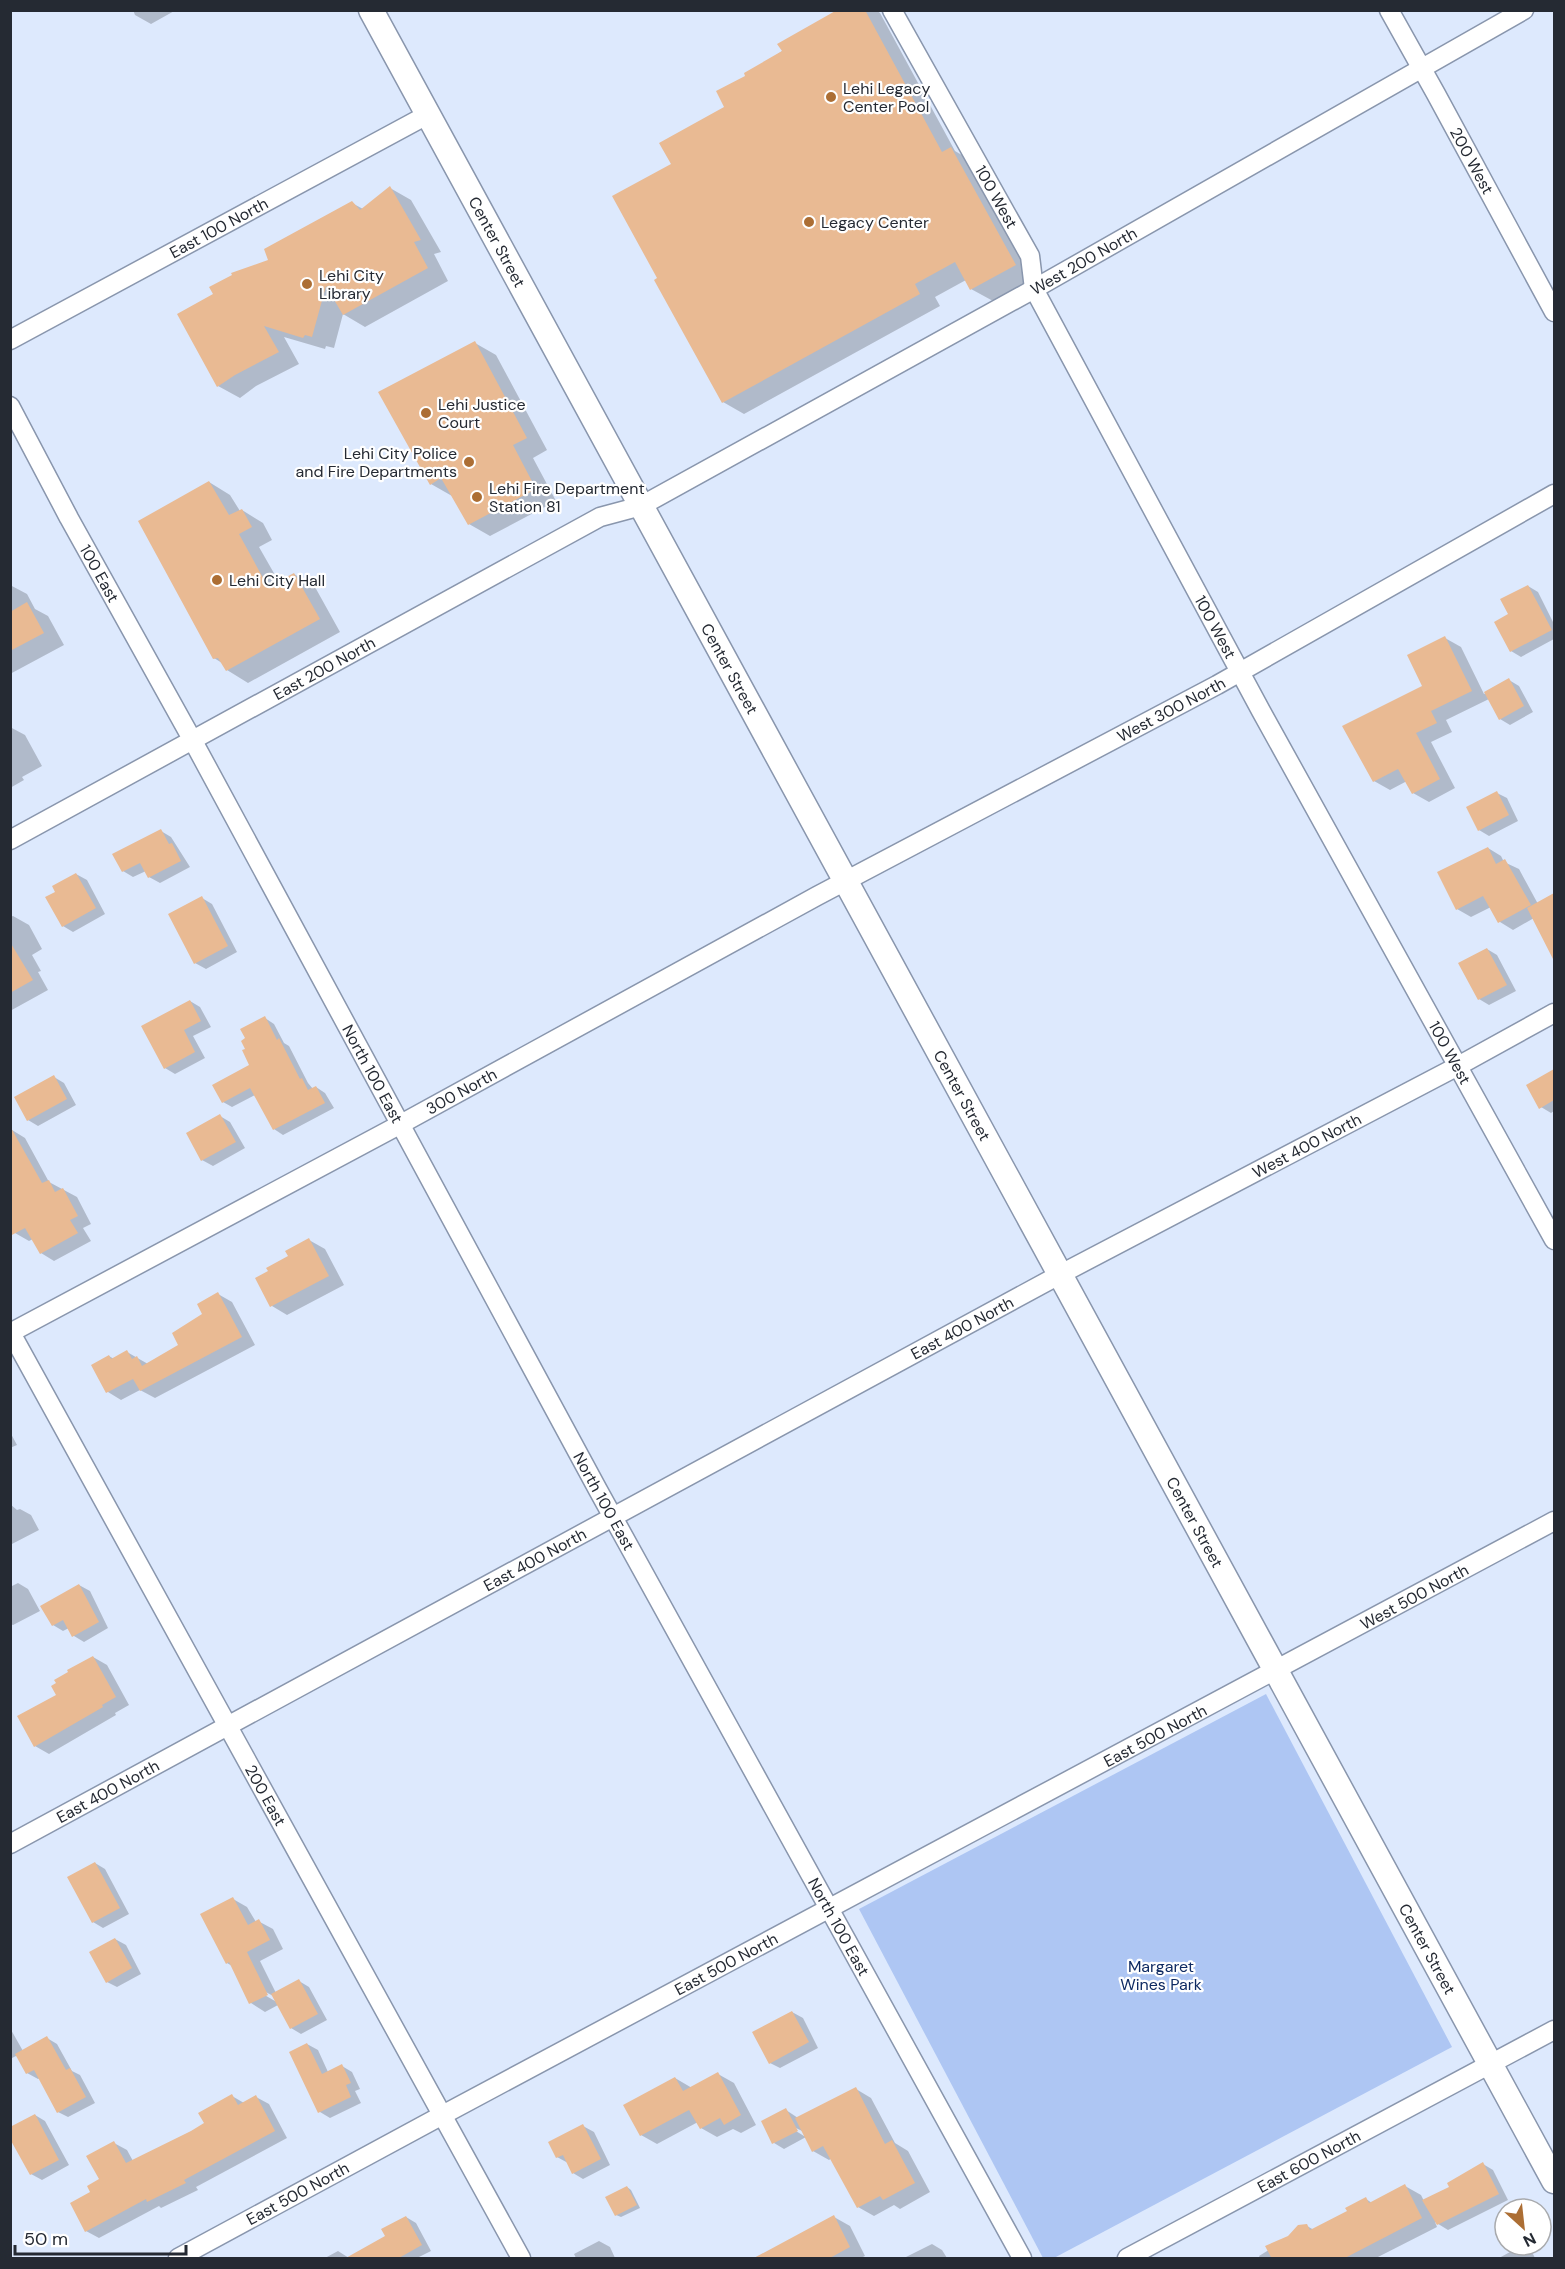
<svg xmlns="http://www.w3.org/2000/svg" width="1565" height="2269" font-family="'DM Sans',sans-serif">
  <style>
    .green { fill: #aec6f3 }
    .shadow { fill: #0003; fill-rule: evenodd }
    .building { fill: #e9ba93 }
    .lines { fill: none; stroke-linecap: round; stroke-linejoin: round }
    .minor-casing { stroke: #8996ad; stroke-width: 21 }
    .tertiary-casing { stroke: #8996ad; stroke-width: 27 }
    .minor { stroke: #fff; stroke-width: 18 }
    .tertiary { stroke: #fff; stroke-width: 24 }
    .poi-dot { fill: #ac6e34; stroke: #fff; stroke-width: 2 }
    .labels { text-anchor: middle; stroke-width: 4.5; stroke-linejoin: round; paint-order: stroke }
    .poi-label { font-size: 16px; fill: #252a33; stroke: #fff; text-anchor: start }
    .street-label { font-size: 16px; fill: #252a33; stroke: #fff }
    .park-label { font-size: 16px; fill: #0e2a62; stroke: #fff }
  </style>
  <rect width="100%" height="100%" fill="#dde9fd"/>
  <path class="green" d="M1266 1694 1452 2047 1054 2258H1043L859 1909Z"/>
  <path class="shadow" d="M133 10H176L151 24 135 15Z
    M840 10H876L880 13 955 151 972 161 1036 277 993 301 971 289 966 280 935 297 940 306 744 414 723 402 659 279 673 164 726 108 747 76Z
    M390 188 411 200 441 252 434 254 448 281 365 327 343 314 334 348 326 346 325 349 284 337 299 364 256 386 240 398 218 386 270 261 352 203 363 209Z
    M475 343 496 355 547 450 533 458 556 501 490 536 469 524 452 496 431 484Z
    M209 482 230 495 240 511 242 510 263 523 272 540 259 547 279 582 294 574 315 587 340 632 248 683 227 670 222 663 214 658Z
    M10 585 27 594 35 609 48 616 64 645 10 674Z
    M1528 586 1538 592 1554 624V639L1521 657 1511 651 1510 615Z
    M1445 638 1461 647 1484 694 1509 680 1519 686 1533 712 1510 725 1500 719 1489 699 1446 720 1452 732 1431 742 1455 788 1429 802 1413 793 1407 781 1390 790 1374 781 1424 686Z
    M10 727 25 735 42 766 22 777 24 780 10 788Z
    M1497 793 1507 798 1518 821 1489 836 1479 830Z
    M161 831 171 837 190 867 160 883 149 877 146 871 133 877 123 871Z
    M1488 848 1501 856 1504 862 1519 869 1538 904 1554 895V950L1548 946 1534 918 1513 930 1500 922 1491 907 1471 917 1457 909Z
    M76 874 87 880 105 914 73 932 63 926 58 892Z
    M202 898 212 904 237 952 206 969 195 963Z
    M13 916 29 925 42 949 32 955 41 971 38 972 48 990 10 1011V917Z
    M1487 949 1497 955 1516 991 1489 1005 1479 999Z
    M190 1001 200 1007 211 1027 193 1036 205 1058 175 1074 165 1068Z
    M265 1018 274 1024 284 1043 289 1046 308 1083 313 1089 316 1087 325 1093 334 1108 283 1135 274 1129 255 1095 232 1107 223 1102 251 1066 247 1049Z
    M1554 1071V1111L1551 1113 1541 1107 1528 1086Z
    M54 1077 64 1083 76 1105 38 1126 28 1120Z
    M220 1116 230 1122 245 1148 213 1166 202 1160Z
    M12 1130 25 1138 49 1182 77 1197 91 1224 83 1228 91 1241 54 1261 41 1253 33 1239 29 1241 15 1233Z
    M309 1240 325 1249 344 1285 287 1315 272 1306 290 1257Z
    M218 1294 232 1302 255 1345 155 1398 140 1390 121 1400 108 1392 109 1356 114 1359 127 1352 148 1364 180 1346Z
    M10 1432 17 1445 10 1448Z
    M10 1504 17 1510 20 1509 31 1515 39 1530 10 1545Z
    M18 1583 28 1589 40 1611 13 1625 10 1624V1587Z
    M79 1585 90 1591 108 1628 84 1642 74 1636 69 1628 63 1631 53 1625Z
    M93 1657 107 1665 129 1705 115 1713 116 1715 49 1754 35 1746 58 1696Z
    M95 1863 105 1869 129 1914 103 1928 93 1922Z
    M233 1899 247 1907 256 1922 258 1921 273 1929 283 1949 260 1961 276 1993 299 1981 309 1987 327 2020 301 2034 291 2028 278 2005 265 2012 251 2003 232 1966 227 1963ZM262 1990 275 1997V2001L261 1993Z
    M115 1939 126 1945 141 1974 117 1987 107 1982Z
    M792 2012 803 2018 818 2048 780 2068 770 2063Z
    M10 2028 23 2051 47 2038 57 2044 72 2071 80 2075 95 2103 68 2117 58 2112 40 2078 38 2079 27 2073 18 2055 10 2059Z
    M307 2044 318 2050 328 2072 342 2066 352 2072 360 2089 355 2091 361 2103 330 2118 320 2112Z
    M718 2074 734 2083 756 2125 741 2133 733 2129 717 2137 701 2128 698 2122 657 2144 641 2135 675 2078 692 2088Z
    M856 2089 871 2098 895 2143 908 2151 930 2192 900 2209 894 2205 874 2216 858 2207 832 2158 829 2160 813 2151 806 2137 784 2149 774 2143 786 2110 798 2118ZM792 2126 804 2132V2136L791 2128Z
    M232 2096 244 2103 256 2097 269 2104 287 2138 196 2187 198 2190 161 2208 159 2206 99 2238 86 2231 92 2193 101 2180 114 2143 127 2150 133 2161 206 2124Z
    M35 2115 45 2121 69 2165 42 2180 31 2174Z
    M583 2126 594 2132 610 2165 583 2179 573 2173 568 2163 557 2157Z
    M1483 2164 1493 2170 1508 2200 1448 2230 1435 2222 1437 2227 1376 2258H1260L1259 2256 1307 2226 1314 2230 1349 2212 1366 2199 1372 2203 1405 2186 1421 2195 1424 2201 1451 2187Z
    M627 2187 631 2190 640 2208 621 2217 616 2215Z
    M406 2217 416 2223 431 2251 417 2258H325L338 2251 349 2258 387 2237Z
    M834 2217 850 2226 865 2256 861 2258H774Z
    M599 2241 610 2247 615 2258H576L574 2254Z
    M932 2244 942 2250 947 2258H904Z
    M1521 2246 1532 2252 1535 2258H1499Z"/>
  <path class="building" d="M837 10H865L942 152 951 147 1016 265 970 290 955 262 915 284 920 294 722 403 654 280 657 278 612 196 671 164 659 143 724 107 716 91 745 76 744 73 782 51 777 44Z
    M390 186 421 240 414 242 428 268 343 315 326 286 312 337 305 335 303 338 264 326 279 352 235 375 217 387 177 314 213 294 209 287 232 275 231 273 268 260 264 249 352 201 360 210Z
    M475 341 527 438 513 445 536 489 468 525 441 478 430 485 378 392Z
    M209 481 229 515 242 509 252 527 239 534 268 587 294 573 320 619 226 671 218 658 213 659 138 521Z
    M1528 585 1552 630 1510 652 1494 622 1508 614 1500 599Z
    M27 602 44 633 10 651V612Z
    M1445 636 1472 691 1431 711 1437 723 1416 733 1440 779 1412 794 1398 769 1373 782 1342 726 1422 686 1407 655Z
    M1509 678 1524 706 1499 720 1484 692Z
    M1497 791 1509 815 1478 831 1466 807Z
    M161 829 169 844 172 843 181 861 148 878 140 863 122 872 112 854Z
    M1488 847 1496 864 1505 859 1531 905 1498 923 1483 896 1456 910 1437 872Z
    M76 873 96 908 62 927 45 897 55 892 52 886Z
    M1554 893V961L1527 908Z
    M202 896 228 946 194 964 168 914Z
    M10 942 33 980 10 993Z
    M1487 948 1507 985 1478 1000 1458 963Z
    M190 1000 201 1021 184 1030 195 1052 164 1069 141 1026Z
    M265 1016 277 1040 279 1038 300 1079 302 1078 308 1090 316 1086 325 1103 273 1130 250 1088 222 1103 212 1085 249 1065 242 1050 245 1049 241 1041 245 1038 240 1029Z
    M1554 1069V1100L1539 1109 1526 1085Z
    M54 1075 67 1099 27 1121 14 1097Z
    M220 1114 236 1142 201 1161 186 1133Z
    M10 1126 42 1183 49 1180 55 1192 63 1188 78 1216 70 1220 78 1233 40 1254 25 1228 10 1236Z
    M309 1238 329 1276 270 1307 255 1278 268 1271 266 1268 288 1256 285 1251Z
    M218 1292 242 1337 140 1391 133 1379 106 1393 91 1365 109 1355 111 1359 127 1350 132 1359 137 1356 142 1366 178 1345 172 1333 202 1314 197 1304Z
    M79 1584 99 1622 72 1637 63 1620 52 1626 40 1606Z
    M93 1656 116 1697 102 1705 103 1707 34 1747 17 1716 56 1695 51 1686 56 1683 54 1680 68 1672 67 1670Z
    M95 1862 120 1908 92 1923 67 1877Z
    M233 1897 248 1925 259 1919 270 1940 247 1952 268 1995 249 2004 229 1962 226 1964 200 1914Z
    M115 1938 132 1968 106 1983 89 1952Z
    M299 1979 318 2014 290 2029 271 1994Z
    M792 2011 809 2042 769 2064 752 2032Z
    M47 2036 66 2070 70 2068 86 2097 57 2113 34 2070 26 2074 15 2054Z
    M307 2043 322 2074 342 2064 351 2083 346 2085 351 2097 318 2113 289 2052Z
    M718 2072 741 2115 724 2125 720 2118 700 2129 689 2110 640 2136 623 2105 675 2077 683 2091Z
    M856 2087 885 2144 892 2140 915 2183 883 2200 880 2196 857 2208 823 2146 812 2152 795 2118Z
    M232 2094 238 2105 256 2095 275 2131 184 2180 186 2183 147 2202 146 2199 85 2232 70 2203 90 2192 87 2186 99 2179 86 2156 114 2141 126 2163 191 2131 204 2123 198 2113Z
    M786 2108 798 2131 772 2144 761 2121Z
    M35 2114 59 2160 30 2175 10 2139V2127Z
    M583 2124 601 2159 572 2174 563 2155 556 2158 548 2142Z
    M1483 2162 1499 2194 1437 2225 1422 2200 1449 2187 1447 2183Z
    M1405 2184 1422 2218 1343 2259H1272L1265 2246 1288 2236 1298 2225 1307 2224 1310 2230 1347 2211 1345 2208 1366 2197 1369 2203Z
    M627 2186 637 2205 615 2216 605 2197Z
    M834 2215 850 2247 828 2259H752Z
    M406 2216 422 2245 397 2259H344L385 2236 381 2229Z"/>
  <g class="lines">
    <g class="minor-casing">
      <g id="minor">
        <path id="s1" d="M892 10 1030 256 1034 289 1261 711 1554 1240"/>
        <path id="s2" d="M1389 10 1436 94 1554 312"/>
        <path id="s3" d="M10 340 427 115"/>
        <path id="s4" d="M10 406 69 518 193 741 598 1490 1022 2258"/>
        <path id="s5" d="M10 840 600 517 641 506 1034 289 1524 10"/>
        <path id="s6" d="M10 1331 521 2258"/>
        <path id="s7" d="M10 1333 401 1124 817 896 1217 685 1554 494"/>
        <path id="s8" d="M10 1844 1059 1275 1458 1066 1554 1013"/>
        <path id="s9" d="M178 2258C635 2009 1097 1769 1554 1521"/>
        <path id="s10" d="M1127 2258 1554 2030"/>
      </g>
    </g>
    <g class="tertiary-casing">
      <g id="tertiary">
        <path id="s11" d="M371 10 1554 2181"/>
      </g>
    </g>
    <use href="#minor" class="minor"/>
    <use href="#tertiary" class="tertiary"/>
  </g>
  <g class="poi-dot">
    <circle cx="831" cy="97" r="6"/>
    <circle cx="809" cy="222" r="6"/>
    <circle cx="307" cy="284" r="6"/>
    <circle cx="426" cy="413" r="6"/>
    <circle cx="469" cy="462" r="6"/>
    <circle cx="477" cy="497" r="6"/>
    <circle cx="217" cy="580" r="6"/>
  </g>
  <g class="labels">
    <g class="poi-label">
      <text x="843" y="94">Lehi Legacy<tspan x="843" dy="18">Center Pool</tspan></text>
      <text x="821" y="228">Legacy Center</text>
      <text x="319" y="281">Lehi City<tspan x="319" dy="18">Library</tspan></text>
      <text x="438" y="410">Lehi Justice<tspan x="438" dy="18">Court</tspan></text>
      <text x="457" y="459" text-anchor="end">Lehi City Police<tspan x="457" dy="18">and Fire Departments</tspan></text>
      <text x="489" y="494">Lehi Fire Department<tspan x="489" dy="18">Station 81</tspan></text>
      <text x="229" y="586">Lehi City Hall</text>
    </g>
    <g class="street-label">
      <text dy="6" stroke="none"><textPath href="#s2" startOffset="172">200 West</textPath></text>
      <text dy="6" stroke="none"><textPath href="#s1" startOffset="214">100 West</textPath></text>
      <text dy="6" stroke="none"><textPath href="#s3" startOffset="237">East 100 North</textPath></text>
      <text dy="6" stroke="none"><textPath href="#s11" startOffset="264">Center Street</textPath></text>
      <text dy="6" stroke="none"><textPath href="#s5" startOffset="1221">West 200 North</textPath></text>
      <text dy="6" stroke="none"><textPath href="#s4" startOffset="190">100 East</textPath></text>
      <text dy="6" stroke="none"><textPath href="#s1" startOffset="699">100 West</textPath></text>
      <text dy="6" stroke="none"><textPath href="#s5" startOffset="358">East 200 North</textPath></text>
      <text dy="6" stroke="none"><textPath href="#s11" startOffset="750">Center Street</textPath></text>
      <text dy="6" stroke="none"><textPath href="#s7" startOffset="1318">West 300 North</textPath></text>
      <text dy="6" stroke="none"><textPath href="#s1" startOffset="1185">100 West</textPath></text>
      <text dy="6" stroke="none"><textPath href="#s4" startOffset="760">North 100 East</textPath></text>
      <text dy="6" stroke="none"><textPath href="#s7" startOffset="512">300 North</textPath></text>
      <text dy="6" stroke="none"><textPath href="#s11" startOffset="1236">Center Street</textPath></text>
      <text dy="6" stroke="none"><textPath href="#s8" startOffset="1473">West 400 North</textPath></text>
      <text dy="6" stroke="none"><textPath href="#s8" startOffset="1083">East 400 North</textPath></text>
      <text dy="6" stroke="none"><textPath href="#s4" startOffset="1246">North 100 East</textPath></text>
      <text dy="6" stroke="none"><textPath href="#s11" startOffset="1722">Center Street</textPath></text>
      <text dy="6" stroke="none"><textPath href="#s8" startOffset="597">East 400 North</textPath></text>
      <text dy="6" stroke="none"><textPath href="#s9" startOffset="1402">West 500 North</textPath></text>
      <text dy="6" stroke="none"><textPath href="#s9" startOffset="1108">East 500 North</textPath></text>
      <text dy="6" stroke="none"><textPath href="#s8" startOffset="111">East 400 North</textPath></text>
      <text dy="6" stroke="none"><textPath href="#s6" startOffset="530">200 East</textPath></text>
      <text dy="6" stroke="none"><textPath href="#s4" startOffset="1732">North 100 East</textPath></text>
      <text dy="6" stroke="none"><textPath href="#s11" startOffset="2208">Center Street</textPath></text>
      <text dy="6" stroke="none"><textPath href="#s9" startOffset="622">East 500 North</textPath></text>
      <text dy="6" stroke="none"><textPath href="#s10" startOffset="206">East 600 North</textPath></text>
      <text dy="6" stroke="none"><textPath href="#s9" startOffset="136">East 500 North</textPath></text>
    </g>
    <g class="park-label">
      <text x="1161" y="1972">Margaret<tspan x="1161" dy="18">Wines Park</tspan></text>
    </g>
  </g>
  <rect width="1565" height="2269" fill="none" stroke="#252a33" stroke-width="24"/>
  <g transform="translate(1523 2227) rotate(153)"><circle r="28" fill="#ffffff" stroke="#a8aaad" stroke-width="1.5"/>
  <path d="M0-4.5L10 22L0 15L-10 22Z" fill="#ac6e34"/>
  <text y="-9" font-size="16" font-weight="bold" text-anchor="middle" fill="#252a33">N</text>
  </g>
  <path d="M15 2245v9h171v-9" fill="none" stroke="#252a33" stroke-width="3"/>
  <text x="24" y="2245" font-size="18" fill="#252a33" stroke="#ffffff" stroke-width="4.5" paint-order="stroke">50 m</text>
</svg>
